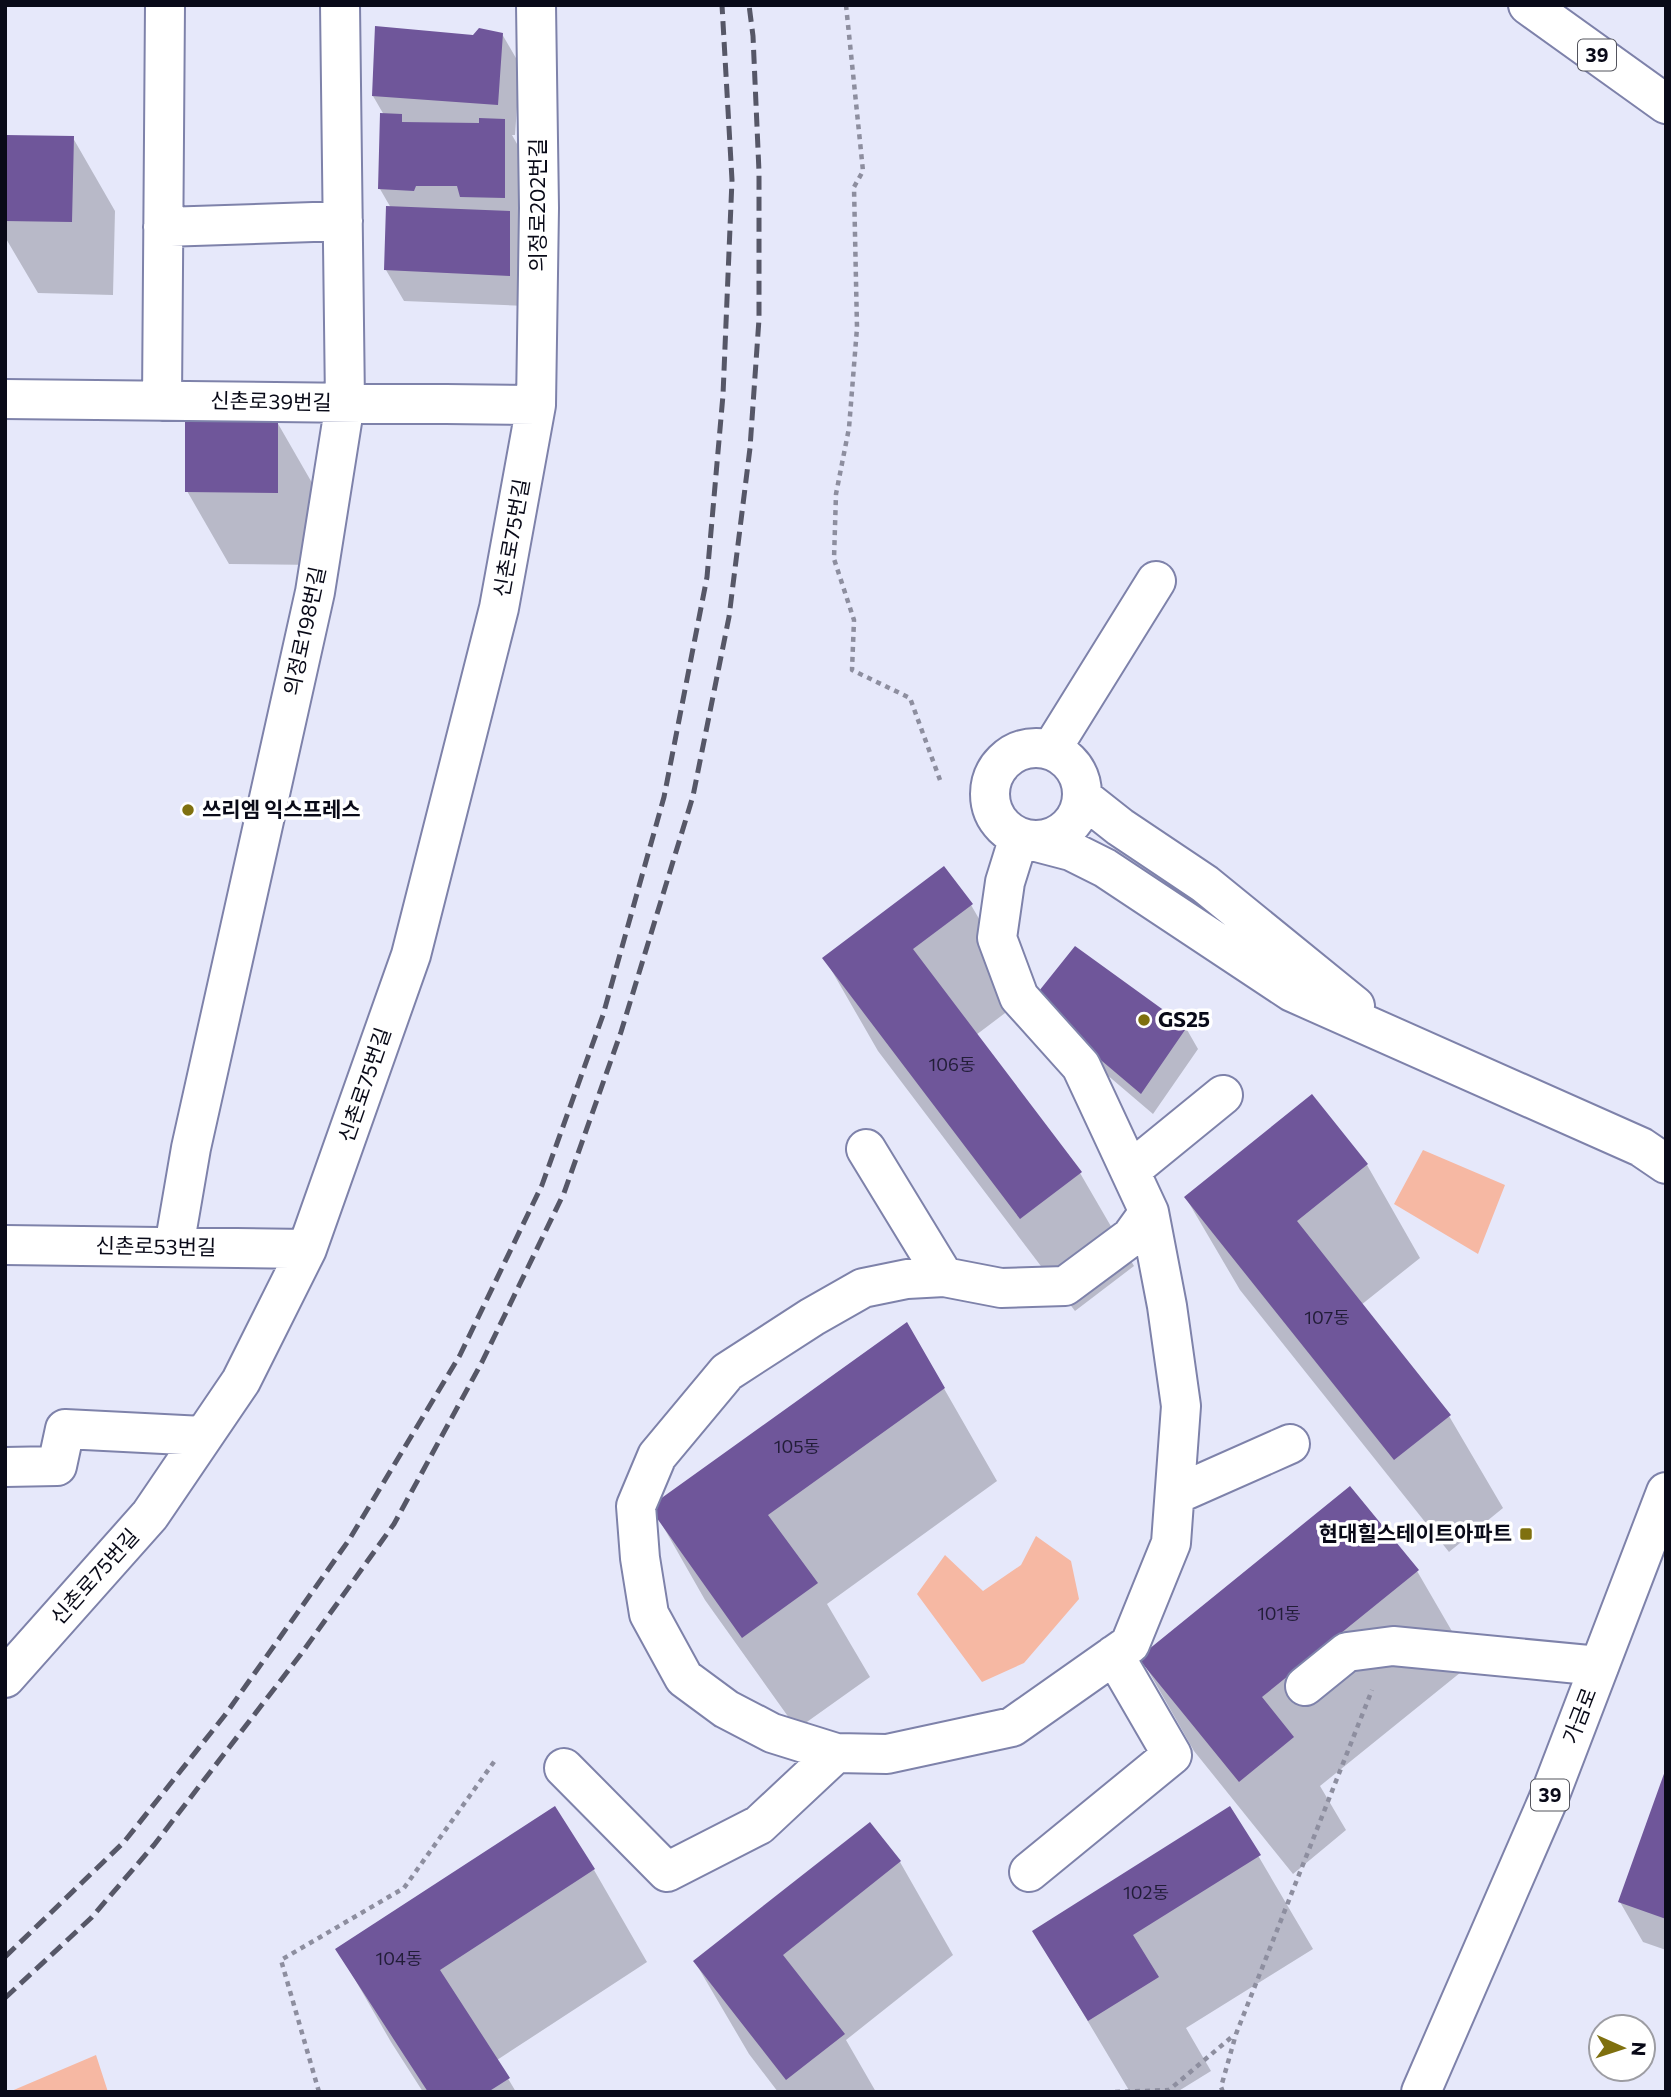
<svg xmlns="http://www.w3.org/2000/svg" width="1671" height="2097" font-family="Commissioner,'Noto Sans KR',sans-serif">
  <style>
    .green { fill: #f6b8a3 }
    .shadow { fill: #0003 }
    .building { fill: #6f569a }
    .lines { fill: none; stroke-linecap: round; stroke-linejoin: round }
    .minor-casing { stroke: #7e82aa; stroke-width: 42 }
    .major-casing { stroke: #7e82aa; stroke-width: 42 }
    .path { stroke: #8d8e9f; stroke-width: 4.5; stroke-dasharray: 5 5; stroke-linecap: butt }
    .minor { stroke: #fff; stroke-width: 38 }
    .major { stroke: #fff; stroke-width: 38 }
    .rail { stroke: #565767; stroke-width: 5; stroke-dasharray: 14 7; stroke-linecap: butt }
    .poi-dot { fill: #7f700f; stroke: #fff; stroke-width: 2.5 }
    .labels { text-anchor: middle; stroke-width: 7; stroke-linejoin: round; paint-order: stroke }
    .number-label { font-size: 18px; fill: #221d38 }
    .shield { fill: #fff; stroke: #53545d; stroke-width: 2 }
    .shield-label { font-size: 19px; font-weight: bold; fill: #090a18 }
    .street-label { font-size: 21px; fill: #090a18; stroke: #fff }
    .poi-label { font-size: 21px; font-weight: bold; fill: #090a18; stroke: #fff; text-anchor: start }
  </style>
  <rect width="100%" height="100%" fill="#e6e8fa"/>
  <path class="green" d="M1423 1150 1505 1185 1478 1254 1394 1204Z
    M1036 1536 1071 1561 1079 1599 1024 1663 982 1682 917 1594 945 1555 983 1591 1021 1565Z
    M96 2055 108 2092H9Z"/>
  <path class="shadow" d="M502 34 520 65 515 135H512L521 151 522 228H518L527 243V306L404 301 386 270 391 208 380 189 384 115 373 96 473 37Z
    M5 136 73 138 115 211 113 295 38 293 5 237Z
    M277 422 319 495V565L229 564 187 491Z
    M971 905 1025 998 976 1035 1080 1173 1134 1266 1075 1311 878 1051 825 959Z
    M1045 1022 1186 1028 1198 1049 1153 1114Z
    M1367 1165 1420 1258 1361 1305 1449 1416 1503 1508 1449 1552 1240 1290 1186 1198Z
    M907 1324 997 1481 827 1604 870 1677 797 1729 705 1600 652 1507Z
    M1417 1571 1471 1664 1320 1786 1346 1830 1293 1874 1194 1751 1141 1658Z
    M1666 1776V1950L1643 1942 1620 1902Z
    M1230 1808 1313 1949 1186 2028 1211 2071 1177 2092H1130L1034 1931Z
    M870 1824 900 1862 953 1955 846 2040 876 2092H778L749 2054 695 1962Z
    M594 1870 647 1962 497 2060 516 2092H423L391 2042 338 1950Z"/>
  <path class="building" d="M375 26 473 35 479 28 503 33 498 105 372 96Z
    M380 113 402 114V122L479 123V118L505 119V198L460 197 457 186H416L414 191 378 189Z
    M5 135 74 136 72 222 5 221Z
    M386 206 510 211V276L384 270Z
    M185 420 278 421V493L185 492Z
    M944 866 973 904 913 949 1082 1172 1020 1219 822 958Z
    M1075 946 1187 1027 1141 1094 1031 1001Z
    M1312 1094 1368 1164 1297 1221 1451 1415 1394 1460 1184 1197Z
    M907 1322 945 1388 768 1515 818 1583 742 1638 649 1507Z
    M1350 1486 1419 1570 1262 1697 1294 1737 1239 1782 1138 1658Z
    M1665 1771H1666V1919L1618 1902Z
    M555 1806 595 1869 440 1970 510 2078 488 2092H428L335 1949Z
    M1230 1806 1261 1855 1133 1935 1159 1977 1088 2021 1032 1931Z
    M870 1822 901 1861 783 1955 845 2034 786 2080 693 1961Z"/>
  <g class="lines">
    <g class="minor-casing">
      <path id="minor" d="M163 227 343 221
        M5 399 536 405
        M162 401 165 5
        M990 794a46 46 0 1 1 92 0a46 46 0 1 1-92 0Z
        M1051 750 1156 581
        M1082 797 1120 827 1205 884 1355 1006
        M1019 837 1005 882 997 938 1019 997 1081 1066 1149 1212 1167 1306 1181 1406 1171 1543 1130 1644 1012 1727 887 1754 836 1753 772 1733 726 1709 684 1678 649 1614 640 1558 636 1506 657 1456 727 1372 812 1317 863 1288 907 1279 944 1277 1001 1288 1065 1286 1131 1237 1149 1212
        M1029 840 1071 851 1105 868 1292 992 1641 1147 1666 1164
        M866 1149 944 1277
        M1131 1170 1223 1095
        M5 1245 307 1249
        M174 1247 191 1148 315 592 345 403 340 5
        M5 1467 57 1466 65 1429 203 1436
        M1175 1495 1290 1444
        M5 1678 150 1515 241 1381 307 1249 411 955 499 608 536 405 539 208 536 5
        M1305 1686 1347 1652 1393 1646 1599 1666
        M564 1768 667 1872 759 1825 836 1753
        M1029 1872 1172 1755 1114 1655"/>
    </g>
    <g class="major-casing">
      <path id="major" d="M1528 5 1666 104
        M1421 2092 1548 1800 1666 1492"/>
    </g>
    <path class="path" d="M846 5 863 171 854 187 857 328 849 428 836 494 834 559 854 620 852 670 910 698 940 780
      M319 2092 281 1960 404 1888 496 1759
      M1115 2092 1169 2090 1234 2035
      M1223 2092 1221 2087 1236 2034 1372 1690"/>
    <use href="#minor" class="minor"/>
    <use href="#major" class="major"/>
    <path class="rail" d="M5 1957 124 1842 225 1715 349 1540 460 1355 542 1185 603 1015 664 797 707 577 723 395 732 180 722 5
      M5 1998 91 1918 154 1845 301 1654 394 1524 482 1362 564 1193 621 1032 693 796 729 617 750 448 759 319V172L753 36 749 5"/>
  </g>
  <g class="poi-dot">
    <circle cx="188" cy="810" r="7"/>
    <circle cx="1144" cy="1020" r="7"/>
    <rect x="1519" y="1527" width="14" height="14" rx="3.5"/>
  </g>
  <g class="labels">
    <g class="number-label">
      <text x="952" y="1071">106동</text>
      <text x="1327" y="1324">107동</text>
      <text x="797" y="1453">105동</text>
      <text x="1279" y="1620">101동</text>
      <text x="1146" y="1899">102동</text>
      <text x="399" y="1965">104동</text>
    </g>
    <g class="shield">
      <rect x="1578" y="39.5" width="38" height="31" rx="5"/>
      <rect x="1531" y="1779.5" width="38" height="31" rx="5"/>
    </g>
    <g class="shield-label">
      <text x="1597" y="62">39</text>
      <text x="1550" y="1802">39</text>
    </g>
    <g class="street-label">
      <text transform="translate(538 205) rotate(-90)" y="7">의정로202번길</text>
      <text transform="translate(271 402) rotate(1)" y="7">신촌로39번길</text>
      <text transform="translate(512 538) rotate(-80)" y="7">신촌로75번길</text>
      <text transform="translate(305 631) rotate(-78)" y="7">의정로198번길</text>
      <text transform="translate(365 1085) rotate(-71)" y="7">신촌로75번길</text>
      <text transform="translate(156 1247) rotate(1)" y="7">신촌로53번길</text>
      <text transform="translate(95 1577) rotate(-48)" y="7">신촌로75번길</text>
      <text transform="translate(1580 1716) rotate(-69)" y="7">가금로</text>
    </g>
    <g class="poi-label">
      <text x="202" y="817">쓰리엠 익스프레스</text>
      <text x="1158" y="1027">GS25</text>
      <text x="1512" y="1541" text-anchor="end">현대힐스테이트아파트</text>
    </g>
  </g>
  <rect width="1671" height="2097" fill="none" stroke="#090a18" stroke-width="14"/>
  <g transform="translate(1622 2048) rotate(93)"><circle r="33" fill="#ffffff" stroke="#9d9da3" stroke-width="2"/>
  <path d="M0-5L12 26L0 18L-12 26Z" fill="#7f700f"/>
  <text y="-10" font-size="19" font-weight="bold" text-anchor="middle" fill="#090a18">N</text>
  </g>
</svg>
